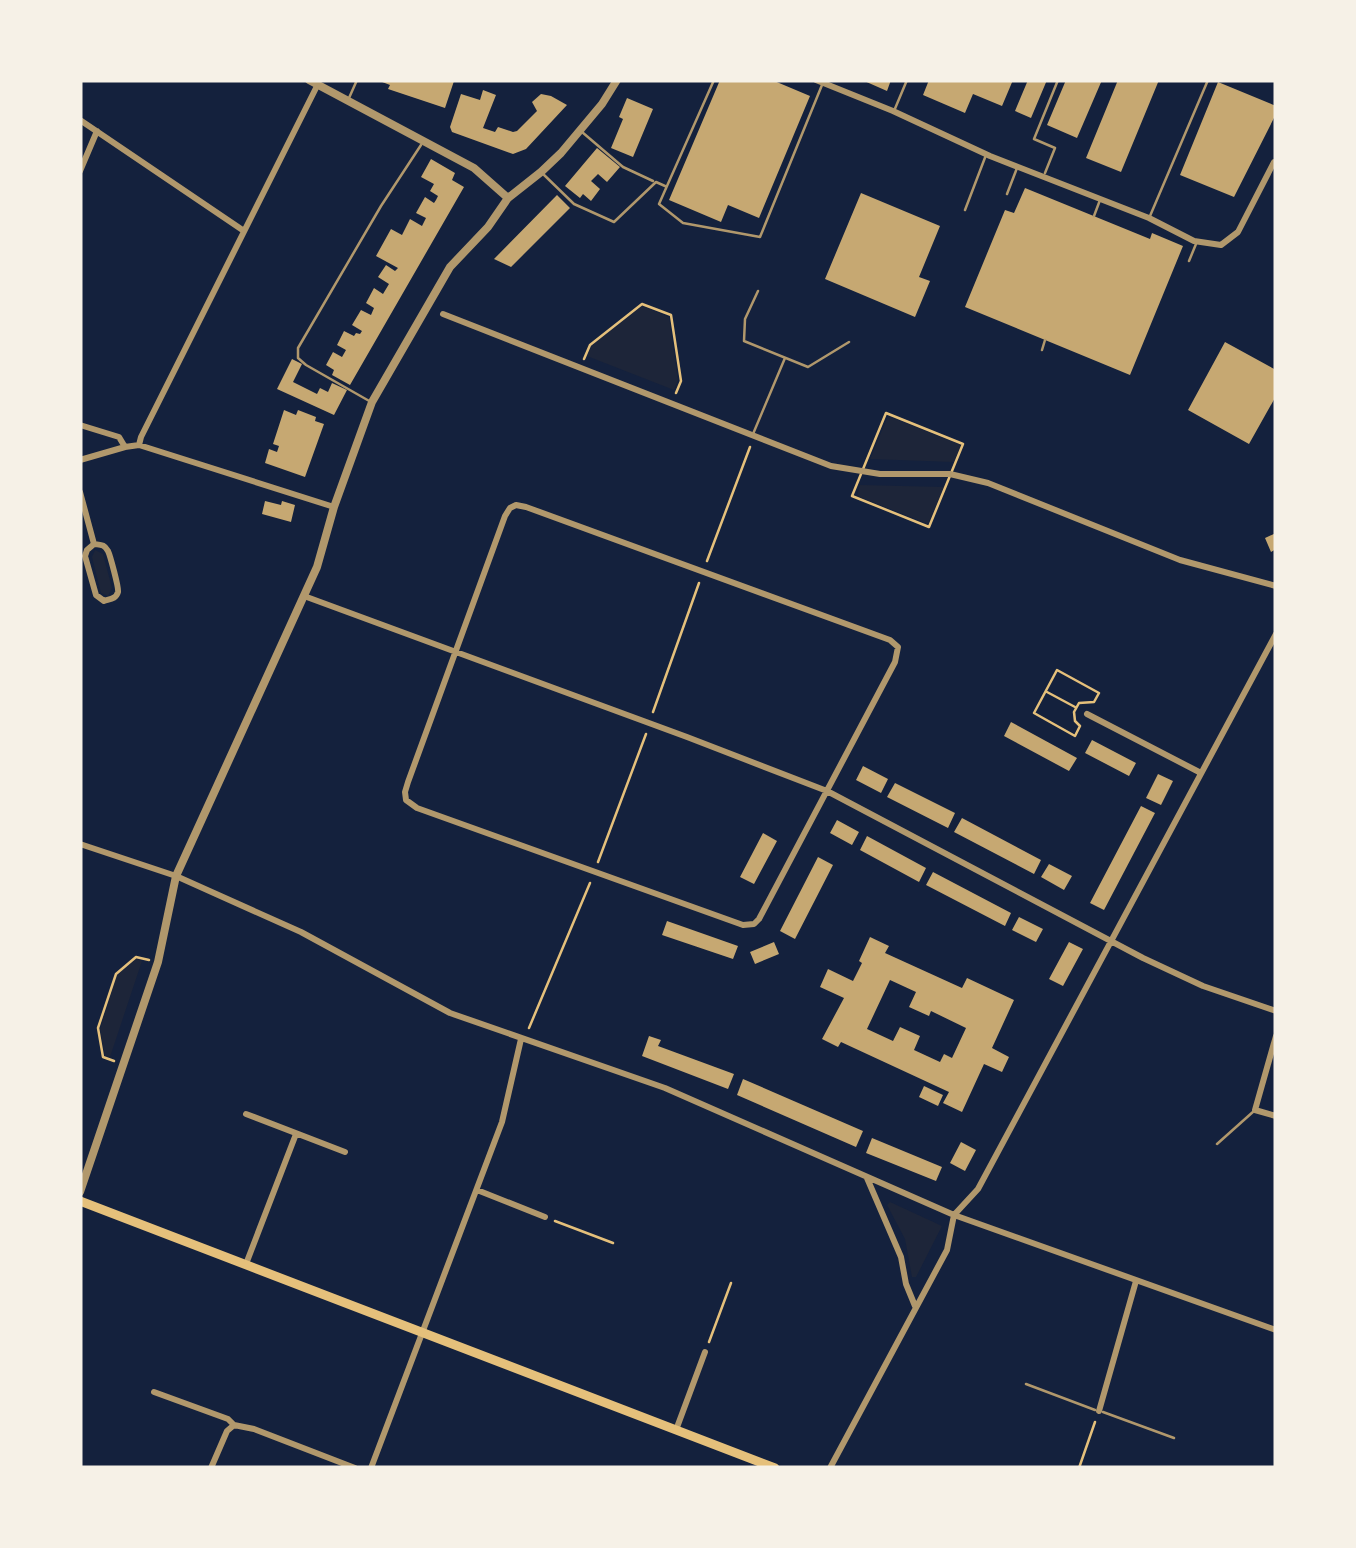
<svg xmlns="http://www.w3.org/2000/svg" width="1356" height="1548" font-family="Poppins,sans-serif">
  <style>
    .green { fill: #1d2539 }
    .building { fill: #c6a872; fill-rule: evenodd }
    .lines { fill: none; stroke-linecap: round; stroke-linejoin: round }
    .path { stroke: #e5c07b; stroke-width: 2.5 }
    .service { stroke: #b1986c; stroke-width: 2.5 }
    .minor { stroke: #b1986c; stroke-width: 6 }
    .tertiary { stroke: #b1986c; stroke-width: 8 }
    .primary { stroke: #e5c07b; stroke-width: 9 }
  </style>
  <rect width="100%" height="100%" fill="#14213d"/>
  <path class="green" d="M642 306 669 317 678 380 674 390 587 356 592 345Z
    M888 416 961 445 954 462 870 459Z
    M860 485 944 487 928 524 857 496Z
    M95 550 103 554 112 588 108 596 101 593 92 557Z
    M136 959 142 961 110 1057 105 1056 100 1029 117 975Z
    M890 1202 942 1226 916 1277H912L905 1239 887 1205Z"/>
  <path class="building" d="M377 80H452L454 81 445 108 388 89 390 85Z
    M720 80H772L810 96 759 218 728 205 721 222 669 200Z
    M862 80H891L887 91Z
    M929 80H1013L1002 106 973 94 965 113 923 95Z
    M1028 80H1047L1031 118 1015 111Z
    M1066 80H1102L1077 138 1047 125Z
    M1118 80H1159L1121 172 1086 158Z
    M1218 82 1276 106V114L1234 197 1180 175Z
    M483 90 496 95 483 128 495 132 498 127 513 132 517 131 537 111 532 102 541 94 551 96 567 105 526 149 513 154 452 132 450 127 461 94 480 100Z
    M627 98 653 109 633 157 611 148 623 119 619 117Z
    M597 148 620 167 607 182 598 174 591 181 600 189 591 201 583 194 580 198 565 186Z
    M431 159 455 173 452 180 464 187 350 385 332 375 334 370 326 365 333 352 342 357 346 350 337 345 344 331 354 336 356 333 360 334 362 331 352 325 361 310 371 315 374 308 366 303 374 288 383 294 389 284 378 277 386 265 395 271 398 268 376 256 391 229 402 235 410 219 422 226 426 218 416 213 425 197 434 203 436 200 438 196 430 191 434 184 421 177Z
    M1025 188 1150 239 1152 233 1183 246 1130 375 965 307 1005 210 1014 213Z
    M861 193 940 226 919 277 930 281 915 317 825 279Z
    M557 195 570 208 511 267 494 259Z
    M1225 342 1276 370V396L1249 444 1188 410Z
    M292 359 302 364 293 382 317 394 320 388 328 392 332 383 347 390 334 415 277 389Z
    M284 410 296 415 298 410 316 417 315 421 324 424 305 477 265 463 269 449 277 452 279 446 273 444Z
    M265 501 281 505 282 501 295 505 291 522 262 514Z
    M1276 533V549L1271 552 1265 538Z
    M1011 722 1077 758 1069 771 1004 736Z
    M1092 740 1136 763 1129 776 1085 753Z
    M863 766 888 779 881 793 856 780Z
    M1158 774 1173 781 1161 805 1146 798Z
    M895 783 955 813 948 828 887 797Z
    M1141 806 1155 813 1104 910 1090 903Z
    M962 818 1041 860 1034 874 954 832Z
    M837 820 859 832 852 845 830 833Z
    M763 833 777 841 754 884 740 877Z
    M867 836 926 868 919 882 860 850Z
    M818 857 833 865 795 939 780 931Z
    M1049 864 1072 876 1064 890 1041 877Z
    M933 872 1011 913 1005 926 926 885Z
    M1019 917 1043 929 1036 942 1012 930Z
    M667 921 738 946 733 959 662 935Z
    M870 937 889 946 885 953 962 988 967 978 1014 1000 992 1048 1009 1057 1002 1072 984 1064 962 1112 943 1103 949 1092 841 1042 838 1047 822 1039 844 998 820 987 828 969 853 981 862 963 859 961ZM890 980 916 992 909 1007 929 1016 931 1011 966 1028 952 1058 944 1054 940 1062 914 1050 920 1036 900 1027 893 1041 867 1029Z
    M774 942 779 954 755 964 750 952Z
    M1069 942 1083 949 1063 986 1049 979Z
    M649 1036 661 1040 658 1046 734 1074 728 1089 642 1056Z
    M743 1079 863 1131 856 1147 737 1095Z
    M924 1086 943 1095 938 1106 919 1097Z
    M872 1138 942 1167 936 1181 866 1153Z
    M961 1142 976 1150 965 1171 950 1163Z"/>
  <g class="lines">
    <path class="path" d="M584 359 590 345 642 304 671 315 681 381 676 393
      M886 413 963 444 929 527 852 496Z
      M707 561 750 447
      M1057 670 1099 693 1094 702 1079 703 1074 712 1075 721 1080 726 1075 736 1034 713Z
      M1047 692 1075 707
      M653 712 699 583
      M598 862 646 734
      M529 1028 590 883
      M114 1061 103 1057 98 1028 116 974 136 957 149 960
      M555 1221 613 1243
      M709 1342 731 1283
      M1079 1468 1095 1422"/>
    <path class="service" d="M714 80 659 204 683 223 760 237 822 85
      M349 98 357 80
      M894 111 907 80
      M582 132 623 167 653 181
      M541 172 574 204 614 222 656 182 665 186
      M1045 173 1055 148 1034 139 1058 80
      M1007 194 1017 168
      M965 210 986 155
      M1094 216 1100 200
      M1150 216 1208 80
      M1189 261 1196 244
      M758 291 745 319 744 341 808 367 849 342
      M1042 350 1045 340
      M371 402 306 365 298 358V348L381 206 421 145
      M753 434 785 358
      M1217 1144 1254 1111
      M1026 1384 1095 1410
      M1103 1412 1174 1438"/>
    <path class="minor" d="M816 80 893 111 990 156 1149 218 1194 241 1221 245 1238 232 1274 162H1276
      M80 120 244 231
      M80 171 97 131
      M443 314 831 466 880 474H950L988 483 1180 560 1276 586
      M80 425 119 437 125 447
      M139 445 141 437 318 84
      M80 460 125 447 139 445 334 507
      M80 492 94 544 87 550 85 556 96 595 104 601C110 599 116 599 118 592 119 588 110 555 108 551 104 544 101 545 94 544
      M516 505 526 507 890 640 898 647 895 662 759 919 754 924 743 925 417 808 406 800 405 792 408 782 505 516 510 508Z
      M304 596 687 737 827 791 1143 958 1203 986 1276 1011
      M1087 714 1201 773
      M80 844 176 876 301 932 450 1013 665 1088 954 1215 1276 1330
      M1276 1036 1255 1110 1276 1116
      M246 1114 345 1152
      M867 1178 901 1257 906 1284 915 1306
      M477 1190 545 1217
      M246 1264 296 1134
      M154 1392 228 1419 234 1425
      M1099 1411 1136 1281
      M676 1430 705 1352
      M211 1468 227 1431 234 1425 254 1429 355 1468
      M371 1468 502 1122 521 1039
      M830 1468 947 1250 954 1215 978 1189 1276 634"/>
    <path class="tertiary" d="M309 80 474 168 508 198
      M80 1192 158 962 176 876 317 567 334 507 372 402 450 267 488 227 508 198 541 172 561 153 602 104 617 80"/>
    <path class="primary" d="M80 1201 775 1468"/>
  </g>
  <rect width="1356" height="1548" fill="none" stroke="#f6f1e7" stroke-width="165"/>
</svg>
